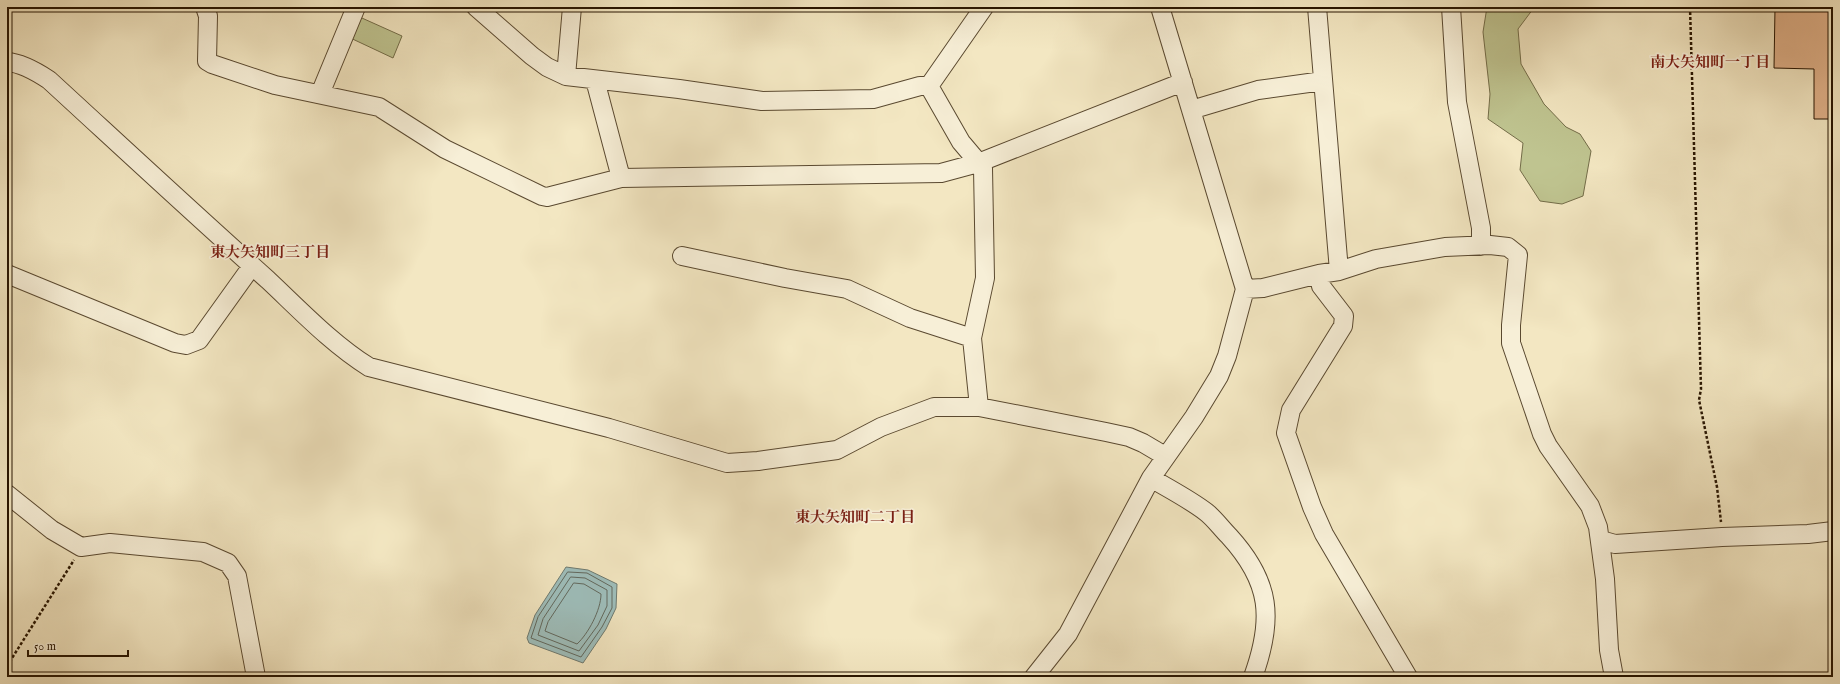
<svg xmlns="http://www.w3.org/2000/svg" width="1840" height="684" font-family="'IM FELL English','Noto Serif JP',serif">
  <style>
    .green { fill: #bfc490; stroke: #736c48 }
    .water { fill: #9ebebb; stroke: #6e7a70 }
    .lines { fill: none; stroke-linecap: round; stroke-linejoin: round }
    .shore { stroke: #62695e; stroke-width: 1 }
    .building { fill: #e0b189; stroke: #271400 }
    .minor-casing { stroke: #5a4930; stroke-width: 20 }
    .path { stroke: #271400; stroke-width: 2.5; stroke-dasharray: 3 2; stroke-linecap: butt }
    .minor { stroke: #f7efd7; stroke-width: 18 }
    .labels { text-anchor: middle; stroke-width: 3.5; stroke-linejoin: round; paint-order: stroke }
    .neighbourhood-label { font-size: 15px; font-weight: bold; fill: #7a1f14; stroke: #f7efd7 }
  </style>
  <rect width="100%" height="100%" fill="#f3e7c2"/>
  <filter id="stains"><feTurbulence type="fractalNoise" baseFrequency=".005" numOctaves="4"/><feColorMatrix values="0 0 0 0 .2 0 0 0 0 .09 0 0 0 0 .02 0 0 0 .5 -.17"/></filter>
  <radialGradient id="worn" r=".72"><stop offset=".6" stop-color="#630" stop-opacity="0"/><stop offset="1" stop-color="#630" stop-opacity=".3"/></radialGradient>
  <path class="green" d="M1487 7H1538L1533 9 1518 29 1521 64 1544 104 1566 127 1580 134 1591 151 1583 196 1562 204 1540 201 1520 170 1523 143 1488 119 1490 94 1483 32Z
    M353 14 402 36 393 58 344 35Z"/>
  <path class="water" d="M566 567 588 570 617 584 616 608 606 629 583 663 529 643 527 638 535 615Z"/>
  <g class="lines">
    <path class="shore" d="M568 572 587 573 612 587V608L602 627 581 657 531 638 538 617Z
      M571 577 585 578 607 590V606L598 625 579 651 538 635 543 619Z
      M574 583 584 584 601 594C601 610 588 634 577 644L545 631 548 622Z"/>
  </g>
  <path class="building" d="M1814 7H1833V119H1814V69L1774 68 1775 8 1814 9Z"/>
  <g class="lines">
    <g class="minor-casing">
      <path id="minor" d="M205 7 208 16 207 61 212 64 275 85 379 107 445 149 542 196 547 197 621 178 595 80
        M476 7 532 56 547 67 566 76 679 89 762 101 873 99 920 86H929L961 142 983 168 985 278 972 338 979 407
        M1317 7 1339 271
        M1451 7 1457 102 1481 228V246
        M7 62C22 63 37 72 49 80 122 147 194 214 268 280 299 309 332 344 369 367L609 428 727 463 758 461 837 450 881 427 934 407H979L1106 432 1129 437 1143 443 1165 456
        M566 76 572 7
        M929 86 984 7
        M320 94 356 7
        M1191 110 1258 90 1323 81
        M621 178 941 173 978 163 1183 82
        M682 256 785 278 847 289 910 318 972 338
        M7 274 175 343 186 345 199 340 252 266
        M1319 274 1321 286 1344 316 1343 326 1291 410 1286 433 1312 507 1324 534 1408 677
        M1245 289 1263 288 1319 274 1339 271 1376 259 1445 247 1490 245 1508 247 1518 255 1511 325V343L1542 434 1548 446 1590 506 1598 527 1605 579 1609 650 1614 677
        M1151 478C1169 489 1189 499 1206 512 1214 518 1221 528 1229 536 1271 582 1274 619 1253 677
        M7 494 52 530 81 547 110 543 203 552 228 563 237 576 256 677
        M1601 540 1615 544 1722 537 1808 534 1833 531
        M1034 677 1068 634 1151 478 1194 417 1219 376 1227 356 1245 289 1160 7"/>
    </g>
    <path class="path" d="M1690 7 1701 389 1699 400 1717 487 1721 522
      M7 666 74 560"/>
    <use href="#minor" class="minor"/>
  </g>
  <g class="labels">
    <g class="neighbourhood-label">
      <text x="1710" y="67">南大矢知町一丁目</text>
      <text x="270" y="257">東大矢知町三丁目</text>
      <text x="855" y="522">東大矢知町二丁目</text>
    </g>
  </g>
  <rect width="1840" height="684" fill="none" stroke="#f3e7c2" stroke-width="24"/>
  <rect x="8" y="8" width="1824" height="668" fill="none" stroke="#271400" stroke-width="2"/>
  <rect x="12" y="12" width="1816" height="660" fill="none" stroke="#271400"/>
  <path d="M28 650v6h100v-6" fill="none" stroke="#271400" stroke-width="2"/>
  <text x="34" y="650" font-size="12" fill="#271400" stroke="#f7efd7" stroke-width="3" paint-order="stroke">50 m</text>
  <rect width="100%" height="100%" filter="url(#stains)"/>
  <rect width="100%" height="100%" fill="url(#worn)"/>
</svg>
